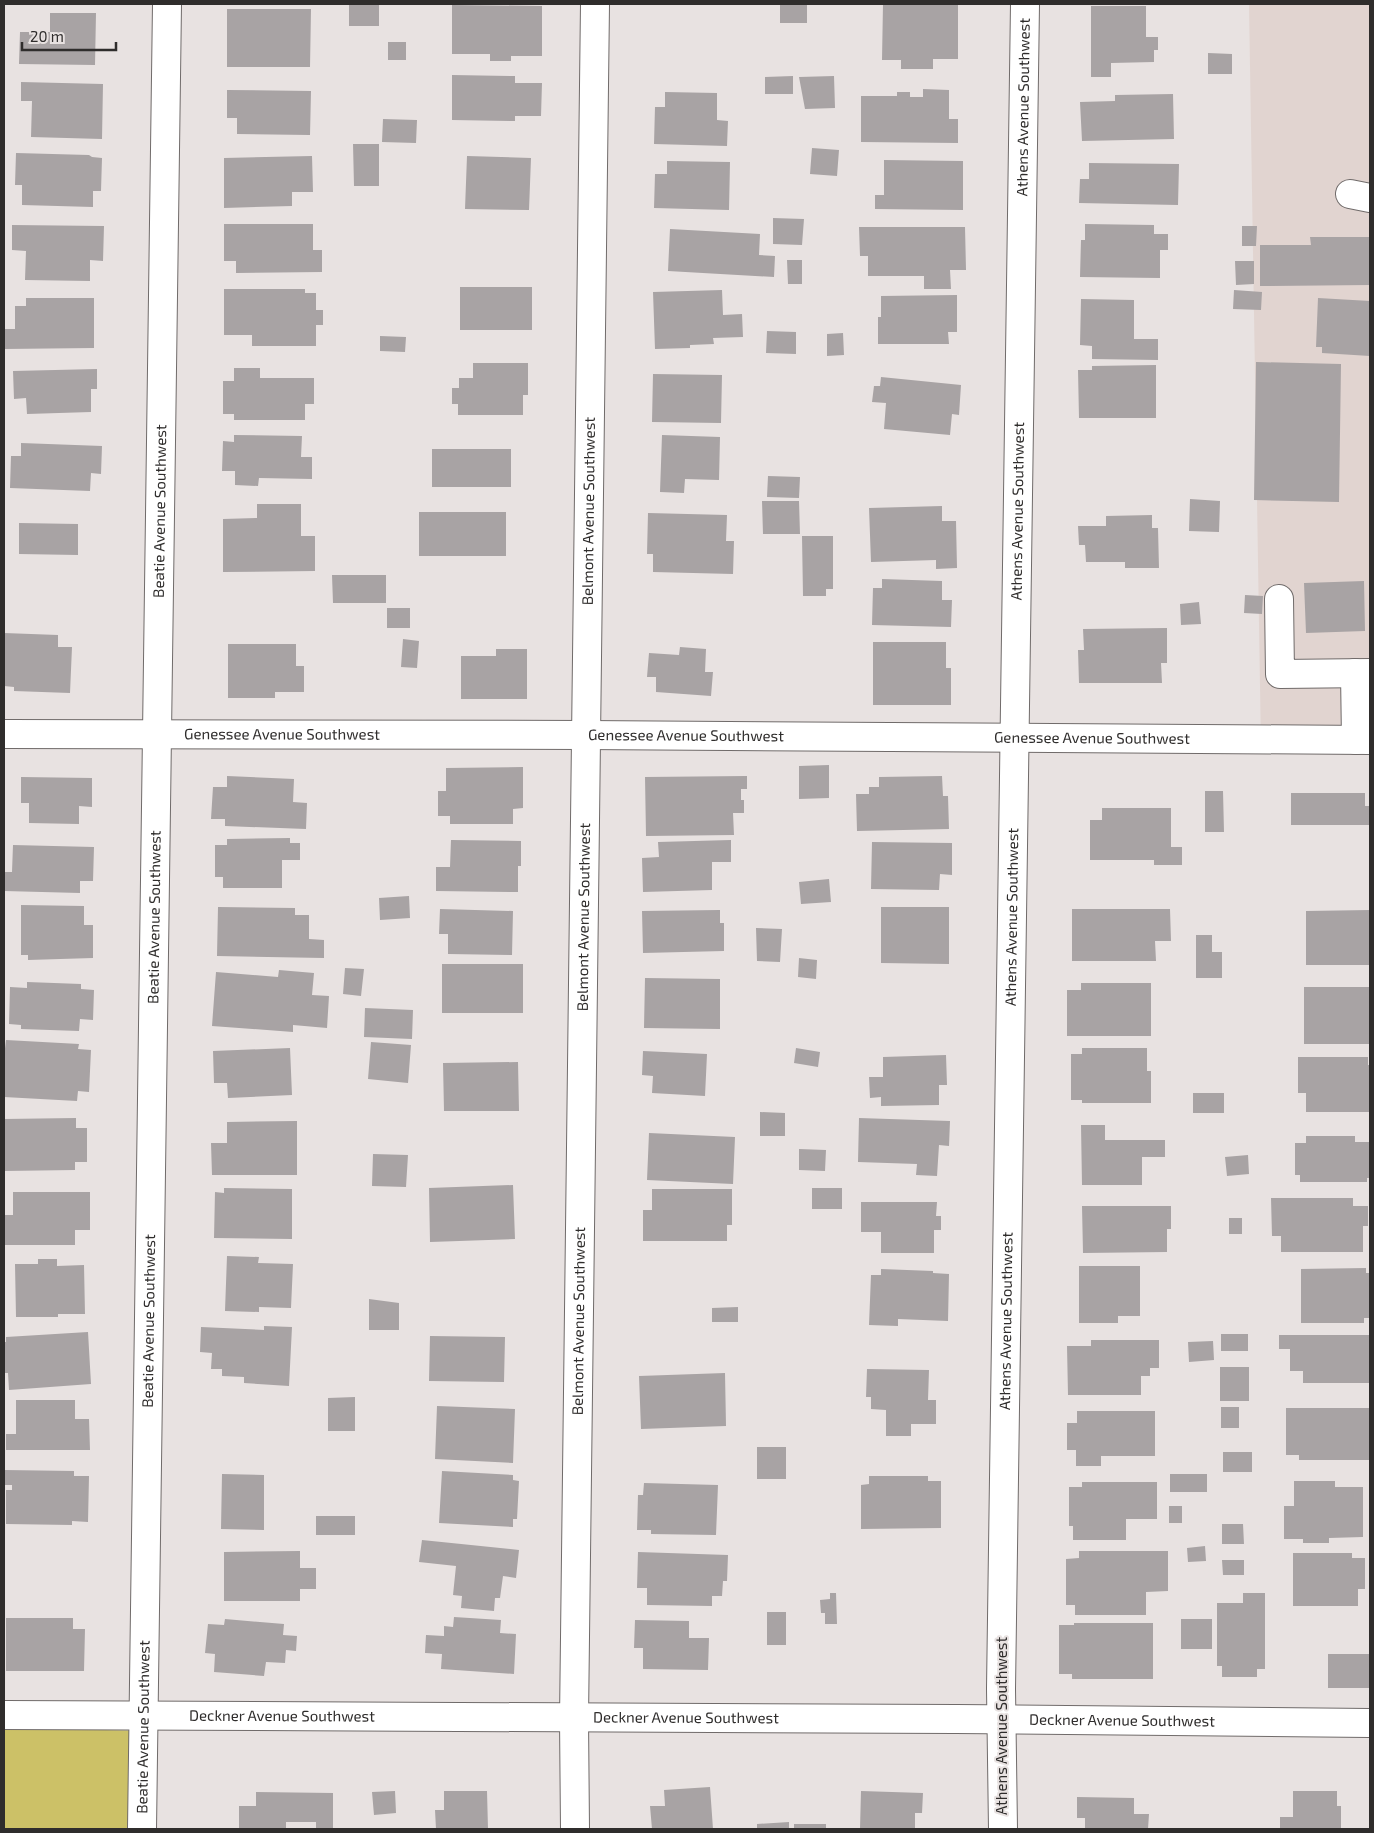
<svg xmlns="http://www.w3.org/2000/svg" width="1374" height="1833" font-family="'Exo 2',sans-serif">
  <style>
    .built { fill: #e1d4d0 }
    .green { fill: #ccc167 }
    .building { fill: #a8a3a4 }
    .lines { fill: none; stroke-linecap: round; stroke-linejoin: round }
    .minor-casing { stroke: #706b6a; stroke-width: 30 }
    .minor { stroke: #fff; stroke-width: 28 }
    .labels { text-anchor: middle; stroke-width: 4; stroke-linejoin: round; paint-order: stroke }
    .street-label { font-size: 15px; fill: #2f2d2c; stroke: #e8e2e1 }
  </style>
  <rect width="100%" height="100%" fill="#e8e2e1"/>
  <path class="built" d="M1249 4H1370V747H1261Z"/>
  <path class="green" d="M4 1728 156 1731 155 1829H4Z"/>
  <path class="building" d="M349 4H379V26H349Z
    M780 4H807V23H780Z
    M883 4H958V59H933V69H901V60H882Z
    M452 5 542 6V56H511V61H490V54H452Z
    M1091 6H1146V37H1158V50H1154V62L1111 63V77H1091Z
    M227 9H311L310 67H227Z
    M50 13H96L95 65 19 64 20 32H50Z
    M388 42H406V60H388Z
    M1208 53 1232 54V74H1208Z
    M452 75 515 76V83H542L541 116H515V121L452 120Z
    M793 76V94H765V77Z
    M834 76 835 108 805 109 799 77Z
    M21 82 103 84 102 139 31 137 32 101H21Z
    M923 89 949 90V119H958V143L861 142V96H897V92H910V97H923Z
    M227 90 311 91 310 135 237 134V118H227Z
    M665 92 717 93V120L728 121 727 146 654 144 655 107H665Z
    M1173 94 1174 139 1082 141 1080 102 1115 101V95Z
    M383 119 417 120 416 143 382 142Z
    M353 144H379V186H354Z
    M812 148 839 150 837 176 810 174Z
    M16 153 89 155 92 157 102 158 101 191H93V207L22 205V185H15Z
    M312 156 313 192H292V206L224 208V158Z
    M467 156 531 158 529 210 465 209Z
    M884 160 963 161V210L875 209V195H884Z
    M667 161 730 162 729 210 654 208 655 174H667Z
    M1089 163 1179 164 1178 205 1079 203 1080 179H1089Z
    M773 218 804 219 802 245 773 244Z
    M224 224H313V250H322V272L236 273V261H224Z
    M1085 224 1154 225V234H1168V250H1160V278L1080 277 1081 240H1085Z
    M12 225 104 226 103 261 90 260V281L25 280 26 251 12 250Z
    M1242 226H1257L1256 246H1242Z
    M859 227H965L966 270H950L951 289H924V276H868V256H860Z
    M670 229 760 234 759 255 775 256 774 277 668 271Z
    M1310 237H1370V285L1260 286V245H1311Z
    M787 260H802V284H788Z
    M1235 261H1254V284L1236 285Z
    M460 287H532V330H460Z
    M224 289H305V293H316V310H323V325H316V346H252V335H224Z
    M722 290 723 315 742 314 743 337 713 338 714 344 690 345V348L655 349 653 292Z
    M1234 290 1262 292 1261 310 1233 309Z
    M957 295V332H948L949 344H878V317H881V296Z
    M26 298H94V348L4 349V329H15V306H26Z
    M1318 298 1370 301V356L1322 353V347H1316Z
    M1081 299 1134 300V339H1158V360L1092 359V346L1080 345Z
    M767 331 796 332V354L766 353Z
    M843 333 844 355 827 356V334Z
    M380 336 406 337 405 352 380 351Z
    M1256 362 1341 364 1339 502 1254 500Z
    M473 363H528V395H523V415H458V404H452V388H459V378H473Z
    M1156 365V418H1079L1078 370H1092V366Z
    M234 368H260V378H314V404H305V420H234V414H223V381H234Z
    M97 369V389H91V412L27 414 26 398 14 399 13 371Z
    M653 374 722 375 721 423 652 422Z
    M881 377 961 385 959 415 952 414 950 435 884 429 886 403 872 402 874 386H880Z
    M234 435 302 436 301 457H312V479L259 478 258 486 235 485V471H222L223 441 234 442Z
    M662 435 720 437 719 480 685 479 684 493 660 492Z
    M21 443 102 446 101 474 91 473 90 491 10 488 11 456H21Z
    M432 449H511V487H432Z
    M768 476 800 477 799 498 767 497Z
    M1190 499 1220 501 1219 532 1189 531Z
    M762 501H799L800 534H763Z
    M257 504H301V536H315V571L223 572V519L257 518Z
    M942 506V521H956L957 568 936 569V560L871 562 869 508Z
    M419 512H506V556H419Z
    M648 513 727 515 726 541H734L733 574 653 572V554H647Z
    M1152 515V528H1158L1159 568H1125V562H1086L1085 545H1079L1078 526H1106V516Z
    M19 523 78 524V555L19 554Z
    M802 536H833V589H826V596H803Z
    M332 575H386V603H333Z
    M882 579 942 581V600H952L951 627 872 625 873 588H882Z
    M1364 581 1365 631 1306 633 1304 583Z
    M1245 595 1263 596 1262 614 1244 613Z
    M1199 602 1201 624 1181 625 1180 604Z
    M387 608H410V628H387Z
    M1167 628V663H1161L1162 683H1079L1078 650H1084L1083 629Z
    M4 633 58 635V647H72L70 693 14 691V687L4 686Z
    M403 639 419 641 417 668 401 667Z
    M873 642H946V668H951V705H873Z
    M228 644H296V666H304V692H275V698H228Z
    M680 647 706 649 705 672H713L711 696 656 692V677H647L649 653 679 655Z
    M496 649H527V699H461V656H496Z
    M829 765V798L799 799V766Z
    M523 767V808L513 809V824H450V816H438V791H446V768Z
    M227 776 294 779 293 802 307 803 306 829 225 826V819H211L213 787H227Z
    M747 776V789H741V800H744V813H733L734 835 646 836 645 777Z
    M942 776 943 796H948L949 829 857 831 856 794H869V787H879V777Z
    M21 777 92 778V807L79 806V824L29 823V803H21Z
    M1205 791H1223L1224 832H1205Z
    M1291 793H1365V806H1370V825H1291Z
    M1102 808H1171V847H1182V865H1154V860H1090V820H1102Z
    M290 838V843H300V860H282V888H223V877H215V845H227V839Z
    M451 840 521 841V866H518V892L436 891V867H450Z
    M731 840V862H712V890L643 892 642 858 659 857 658 842Z
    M872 842 952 843V875L940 874 939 890 871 889Z
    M13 845 94 847 93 881H80V893L4 891V872H12Z
    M829 879 831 902 801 904 799 882Z
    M409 896 410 918 380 920 379 898Z
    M21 905 84 906V925H93V958L28 960V955H21Z
    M218 907 295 908V915H309V939L324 940V958L217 956Z
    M881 907H949V964L881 963Z
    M440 909 513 911 512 955 448 954V934H439Z
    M1072 909H1170L1171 941H1155L1156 961H1072Z
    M720 910V923H724V951L643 953 642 911Z
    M1370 910V965H1306V911Z
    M756 928 782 929 780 962 757 961Z
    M1196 935H1212V952H1222V978H1196Z
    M799 958 817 960 816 979 798 977Z
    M442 964H523V1013H442Z
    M345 968 364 969 361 996 343 994Z
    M279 970 314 973 312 995 329 996 327 1028 293 1025V1032L212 1026 216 972 278 977Z
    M645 978 720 979V1029L644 1028Z
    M27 982 81 984V989L94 990 93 1020 80 1019 79 1031 21 1029V1025L9 1024 10 987 27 988Z
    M1081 983H1151V1036H1067V990H1081Z
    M1304 987H1370V1044H1304Z
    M365 1008 413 1010 412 1039 364 1037Z
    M6 1040 79 1044 78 1049 91 1050 89 1092 78 1091 77 1101 4 1097V1057Z
    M371 1042 411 1045 408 1083 368 1079Z
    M290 1048 292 1095 228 1098 227 1083H214L213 1051Z
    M796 1048 820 1052 818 1067 794 1063Z
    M1082 1048H1147V1071H1151V1103H1082V1100H1071V1054H1082Z
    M643 1051 707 1054 705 1096 652 1093 653 1076 642 1075Z
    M946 1055 947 1085H939V1105L881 1106V1097L870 1098 869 1077H883V1057Z
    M1298 1057H1368V1065H1370V1112H1306V1093H1298Z
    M518 1062 519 1111H444L443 1063Z
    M1193 1093H1224V1113H1193Z
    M760 1112 785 1113V1136H760Z
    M76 1118V1128H87V1162H75V1170L4 1171V1119Z
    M859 1118 950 1121 949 1146 939 1145 937 1176 916 1175 917 1164 858 1162Z
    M297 1121V1175H212L211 1143H227V1122Z
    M1081 1125H1105V1140H1165V1157H1142V1185H1082Z
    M649 1133 735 1137 733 1184 647 1180Z
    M1306 1136H1355V1142H1370V1178H1367V1182H1300V1175H1295V1143H1306Z
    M799 1149 826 1150 825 1171 799 1170Z
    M373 1154 408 1155 406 1187 372 1186Z
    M1248 1155 1249 1174 1227 1176 1225 1157Z
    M513 1185 515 1239 430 1242 429 1188Z
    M224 1188 292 1189V1239L214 1238 215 1192 224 1193Z
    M812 1188H842V1209H812Z
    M652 1189H732V1225H727V1241H643V1210H652Z
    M13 1192H90V1230H75V1245H4V1215H13Z
    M1271 1198H1353V1206H1368V1226H1363V1252H1281V1236H1272Z
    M861 1202H937L936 1216H941V1230H934V1253H881V1232H861Z
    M1082 1206H1171V1229H1167V1252L1083 1253Z
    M1229 1218H1242V1234H1229Z
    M227 1256 259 1257 258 1263 293 1264 291 1308 259 1307V1312L225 1311Z
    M38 1259H57V1266L84 1265 85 1314H58V1317H16L15 1264H38Z
    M1079 1266H1140V1316H1118V1323H1079Z
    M1366 1268V1273H1370V1318H1364V1323H1301V1269Z
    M881 1269 933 1271V1273L949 1274 948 1321 898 1319V1326L869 1325 871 1275H881Z
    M369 1299 399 1303V1330H369Z
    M738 1307V1322H712V1308Z
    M264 1326 292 1327 289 1386 244 1383V1377L222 1376V1369H211L212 1353 200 1352 201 1327 264 1330Z
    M88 1332 91 1384 9 1390 8 1373H4V1342H6V1337Z
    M1221 1334H1248V1351H1221Z
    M1279 1335H1370V1383H1303V1371H1290V1349H1279Z
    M430 1336 505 1337 504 1382 429 1381Z
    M1091 1340H1159V1368H1150V1376H1141V1395H1068L1067 1346H1091Z
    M1213 1341 1214 1360 1189 1362 1188 1342Z
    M1220 1367H1249V1401H1220Z
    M867 1369 929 1370 928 1400H936V1424H911V1436H886V1410L871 1409V1397H866Z
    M725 1373 726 1426 641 1429 639 1376Z
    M355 1397V1431H328V1398Z
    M16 1400H75V1419H89L90 1450H6V1434H16Z
    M437 1406 515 1409 513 1463 435 1459Z
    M1221 1407H1239V1428H1221Z
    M1286 1408H1370V1460H1299V1455H1286Z
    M1077 1411H1155V1456H1101V1466H1076V1450H1067V1423H1077Z
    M757 1447H786V1479H757Z
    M1223 1452H1252V1472H1223Z
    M4 1470 74 1471V1476H89L88 1522 72 1521V1525L6 1524V1490H12V1485H4Z
    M442 1471 513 1475V1480L519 1481 517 1519H513V1527L439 1523Z
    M222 1474 264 1475V1530L221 1529Z
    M1170 1474H1207V1492H1170Z
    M869 1476H928V1481H941V1528L861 1529V1485L869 1484Z
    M1294 1481H1335V1487H1363V1537L1329 1538V1543H1303V1539H1284V1506H1294Z
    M1082 1482H1157V1519H1126V1540H1073V1526H1069V1487H1082Z
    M644 1483 718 1485 716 1535 651 1534V1530H637L638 1495H643Z
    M1169 1506H1182V1523H1169Z
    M316 1516H355V1535H316Z
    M1222 1524H1243L1244 1544H1222Z
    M422 1540 519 1550 516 1578 503 1576 500 1598H495L494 1611 461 1608 462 1596 453 1595 456 1566 419 1562Z
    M1205 1546 1206 1561 1188 1562 1187 1548Z
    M300 1551V1568H316V1589H300V1601H224V1552Z
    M1079 1551H1168V1591L1146 1592V1615H1075V1605H1066V1559L1079 1558Z
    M638 1552 728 1555 727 1581H723L722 1596H712V1606L647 1605V1588H637Z
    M1293 1553H1352V1558H1365V1589H1358V1606H1293Z
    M1222 1560H1244V1575H1223Z
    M830 1593H836L837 1624H825V1613H821L820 1600 830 1599Z
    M1243 1593H1265V1669H1257V1677H1222V1666H1217V1603H1243Z
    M767 1612H786V1645H767Z
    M454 1617 501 1620 500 1633 516 1634 514 1674 441 1669 442 1654 425 1653 426 1635 444 1636V1626L453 1627Z
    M6 1618H73V1629H85L84 1671H6Z
    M225 1619 284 1624 283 1635 297 1636 296 1651 286 1650 285 1663 266 1662 264 1676 214 1672 215 1654 205 1653 208 1624 224 1625Z
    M1181 1619H1212V1649H1181Z
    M635 1620 689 1621V1638H709L708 1670 643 1669V1648H634Z
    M1074 1623H1153V1679H1072V1674H1059V1625H1074Z
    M1328 1654H1370V1688H1328Z
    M710 1787 713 1829H652L650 1806H665L664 1790Z
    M395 1791 396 1813 374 1815 372 1792Z
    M444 1791H487L488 1829H436L435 1810H444Z
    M861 1791 923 1793 922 1813H915V1829H860Z
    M1293 1791H1337V1806H1341V1829H1280V1817H1293Z
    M256 1792 333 1793V1829H316V1822H286V1829H239V1806H256Z
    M1077 1797 1134 1798V1814H1149L1148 1829H1085V1818H1077Z
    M789 1822V1829H757V1824Z
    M794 1824H826V1829H794Z"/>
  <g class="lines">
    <g class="minor-casing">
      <g id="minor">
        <path d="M1350 194 1370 198"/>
        <path d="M1279 599 1280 674 1370 673"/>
        <path d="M1355 673 1356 740"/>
        <path id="s1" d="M4 734 585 735 1370 740"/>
        <path id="s2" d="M4 1715 956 1719 1370 1723"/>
        <path id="s3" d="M142 1829 167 4"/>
        <path id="s4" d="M575 1829 574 1719 595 4"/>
        <path id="s5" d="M1003 1829 1001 1689 1025 4"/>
      </g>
    </g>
    <use href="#minor" class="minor"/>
  </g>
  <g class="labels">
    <g class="street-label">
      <text dy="5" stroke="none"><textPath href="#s5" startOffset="1722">Athens Avenue Southwest</textPath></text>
      <text dy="5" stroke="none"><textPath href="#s3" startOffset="1318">Beatie Avenue Southwest</textPath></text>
      <text dy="5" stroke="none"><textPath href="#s4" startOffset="1318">Belmont Avenue Southwest</textPath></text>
      <text dy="5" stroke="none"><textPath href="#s5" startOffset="1318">Athens Avenue Southwest</textPath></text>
      <text dy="5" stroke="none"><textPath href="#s1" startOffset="278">Genessee Avenue Southwest</textPath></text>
      <text dy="5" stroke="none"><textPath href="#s1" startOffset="682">Genessee Avenue Southwest</textPath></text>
      <text dy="5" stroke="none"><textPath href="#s1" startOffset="1088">Genessee Avenue Southwest</textPath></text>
      <text dy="5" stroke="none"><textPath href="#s4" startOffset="912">Belmont Avenue Southwest</textPath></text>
      <text dy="5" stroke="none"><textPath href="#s3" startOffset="912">Beatie Avenue Southwest</textPath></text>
      <text dy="5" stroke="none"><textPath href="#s5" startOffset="912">Athens Avenue Southwest</textPath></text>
      <text dy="5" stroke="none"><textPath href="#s3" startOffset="508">Beatie Avenue Southwest</textPath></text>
      <text dy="5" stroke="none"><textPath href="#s4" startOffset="508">Belmont Avenue Southwest</textPath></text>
      <text dy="5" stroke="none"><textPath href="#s5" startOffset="508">Athens Avenue Southwest</textPath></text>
      <text dy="5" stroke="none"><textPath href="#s2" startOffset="278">Deckner Avenue Southwest</textPath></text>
      <text dy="5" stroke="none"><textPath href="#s2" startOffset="682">Deckner Avenue Southwest</textPath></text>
      <text dy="5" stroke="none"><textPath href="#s2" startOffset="1118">Deckner Avenue Southwest</textPath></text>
      <text dy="5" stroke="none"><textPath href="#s3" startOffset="102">Beatie Avenue Southwest</textPath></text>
      <text transform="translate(1002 1726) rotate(-90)" y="5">Athens Avenue Southwest</text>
    </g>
  </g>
  <rect width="1374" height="1833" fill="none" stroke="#2f2d2c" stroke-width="10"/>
  <path d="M22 42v8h94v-8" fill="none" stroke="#2f2d2c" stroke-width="2.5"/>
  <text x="30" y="42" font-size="15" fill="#2f2d2c" stroke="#e8e2e1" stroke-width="4" paint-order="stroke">20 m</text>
</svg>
